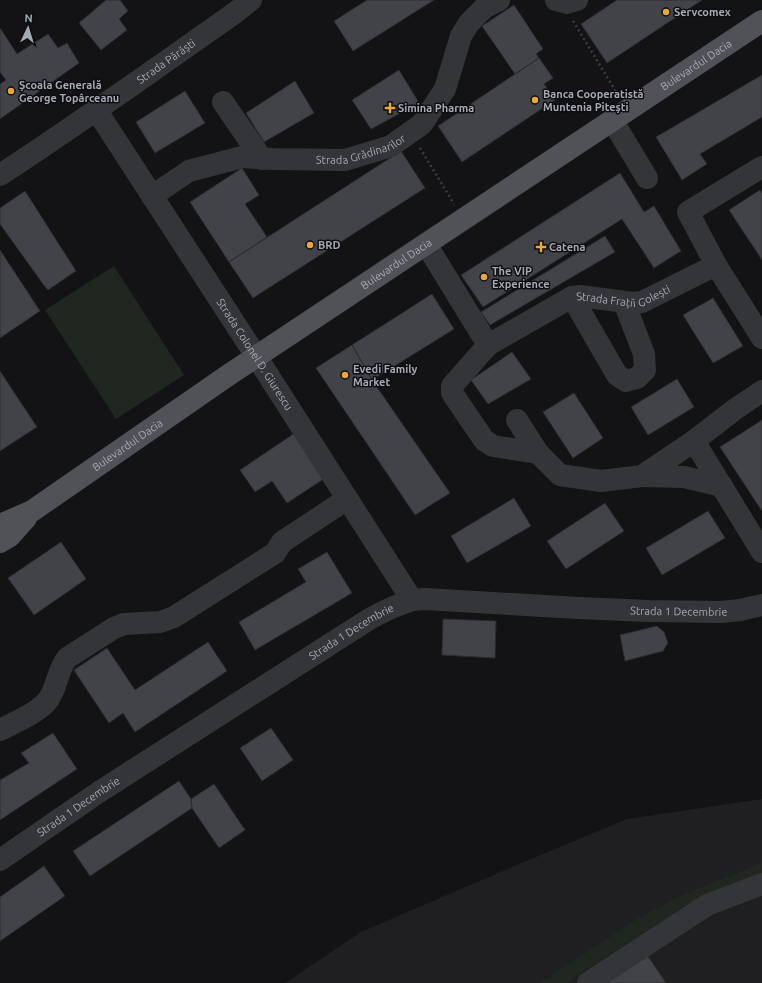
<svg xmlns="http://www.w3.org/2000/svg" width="762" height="983" font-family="Ubuntu,sans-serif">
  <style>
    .built { fill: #1f1f22 }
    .green { fill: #1f2720 }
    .building { fill: #424348; stroke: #2d2d31 }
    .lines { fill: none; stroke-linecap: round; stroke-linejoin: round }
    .path { stroke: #3a3c40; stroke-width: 2.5; stroke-dasharray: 2 3; stroke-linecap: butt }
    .minor { stroke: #343539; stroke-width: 22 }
    .major { stroke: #505258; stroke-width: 22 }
    .poi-dot { fill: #eda733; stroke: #0e0e10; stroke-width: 1.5 }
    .labels { text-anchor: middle; stroke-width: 3; stroke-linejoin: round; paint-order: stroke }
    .poi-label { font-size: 11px; font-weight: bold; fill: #a5aab5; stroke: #0e0e10; text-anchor: start }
    .street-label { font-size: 11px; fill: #a5aab5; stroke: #0e0e10 }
  </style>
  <rect width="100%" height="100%" fill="#131315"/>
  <path class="built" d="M762 799V983H285L361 932 498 873 627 819Z"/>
  <path class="green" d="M114 266 184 375 116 419 45 310Z
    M762 863V877L689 903 566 983H540L637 919 682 895Z"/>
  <path class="building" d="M106 0H120L128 11 119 19 127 30 101 50 79 23Z
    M367 0H434L353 51 334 21Z
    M617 0H702L607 63 581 24Z
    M514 5 543 49 536 54 539 58 515 74 482 26Z
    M0 28 17 54 48 34 58 48 67 43 79 63 0 119V84L6 80 0 72Z
    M539 58 553 78 544 84 555 100 462 162 438 126Z
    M399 70 419 103 371 129 352 100Z
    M762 75V117L700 154 707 164 682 180 656 137Z
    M295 81 314 113 264 142 246 113Z
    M185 91 205 123 155 153 136 122Z
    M401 151 425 188 253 298 229 262Z
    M242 168 259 195 245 204 267 237 229 262 190 202Z
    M620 173 644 212 654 206 681 251 654 268 622 219 483 307 461 275Z
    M760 190 762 193V260L729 210Z
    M25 191 76 271 48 290 43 284 0 224V208Z
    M605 236 615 252 490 325 481 312Z
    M0 250 40 311 0 338Z
    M432 294 454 329 372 380 352 345Z
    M713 298 743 346 713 363 683 315Z
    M352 345 372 380 450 493 415 515 316 368Z
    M512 352 531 379 488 404 471 380Z
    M0 371 37 427 0 451Z
    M677 379 694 407 648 435 631 407Z
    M574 393 603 438 573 458 543 412Z
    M762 420V511L720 447Z
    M295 433 325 478 287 503 272 481 255 492 240 470Z
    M514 498 531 526 467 563 451 536Z
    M605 503 624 531 566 569 547 541Z
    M708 511 725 538 662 575 646 548Z
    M61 542 86 579 34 615 8 578Z
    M327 552 352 593 255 650 239 622 306 582 298 569Z
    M443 619 496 621 495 658 442 655Z
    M657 626 664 632 668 643 663 651 625 661 620 635Z
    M208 642 227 671 135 732 123 713 109 723 74 670 107 648 135 690Z
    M271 728 293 760 262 781 240 748Z
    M53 733 77 769 0 820V780L29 763 21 753Z
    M179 781 191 799 192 808 90 876 73 851Z
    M214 784 245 830 219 848 192 808 191 799Z
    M44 866 65 896 0 941V897Z
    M645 952 666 983H598Z"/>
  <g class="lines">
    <path class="path" d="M573 21 618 95
      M420 148 454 204"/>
    <g class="minor">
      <path d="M556 0 567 3 577 0"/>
      <path d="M223 102 262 159"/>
      <path id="s1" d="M97 111 256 356 412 600"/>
      <path d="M612 120 647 178"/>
      <path id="s2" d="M0 175C80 123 158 67 236 12L251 0"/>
      <path id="s3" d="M152 196 189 171 242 157 273 159 345 160 391 146 422 124 445 89 461 36 469 23 484 8 499 0"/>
      <path id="s4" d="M426 244 488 345 572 297 580 296 633 303 642 302 716 265 762 338"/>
      <path d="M716 265 688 212 762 167"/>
      <path d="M572 297 617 375 626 381 637 378 645 370 644 354 624 302"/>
      <path d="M488 345 452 386V393L484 440 493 446 538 453"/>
      <path d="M517 420 538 453 560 475 601 481 642 476 694 441 762 552"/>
      <path d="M694 441 734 410 762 391"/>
      <path d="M642 476 684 477 722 486"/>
      <path d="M0 730C15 722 44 711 51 695 58 682 58 670 67 658L114 628 124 624 160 622 174 617 275 553 282 542 347 499"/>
      <path id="s5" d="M0 860 99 792 371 618 391 608 412 600 425 599 578 608 648 611 721 612 740 610 762 605"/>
      <path d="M588 983 707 905 762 884"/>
    </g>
    <g class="major">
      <path id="s6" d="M0 525 32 511 230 374 762 21"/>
      <path d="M0 542 10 536 26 518"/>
    </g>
  </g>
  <g class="poi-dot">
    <circle cx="666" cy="12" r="4"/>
    <circle cx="11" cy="91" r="4"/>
    <circle cx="535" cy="100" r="4"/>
    <path d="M388 102h4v4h4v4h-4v4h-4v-4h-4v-4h4z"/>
    <circle cx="310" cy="245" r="4"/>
    <path d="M539 241h4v4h4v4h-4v4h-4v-4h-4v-4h4z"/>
    <circle cx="484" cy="277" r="4"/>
    <circle cx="345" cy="375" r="4"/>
  </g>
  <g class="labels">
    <g class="poi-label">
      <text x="674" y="16">Servcomex</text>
      <text x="19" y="89">Școala Generală<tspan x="19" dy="13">George Topârceanu</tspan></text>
      <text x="543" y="98">Banca Cooperatistă<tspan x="543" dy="13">Muntenia Pitești</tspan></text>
      <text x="398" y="112">Simina Pharma</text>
      <text x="318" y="249">BRD</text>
      <text x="549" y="251">Catena</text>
      <text x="492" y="275">The VIP<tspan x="492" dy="13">Experience</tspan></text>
      <text x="353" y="373">Evedi Family<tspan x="353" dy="13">Market</tspan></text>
    </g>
    <g class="street-label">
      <text dy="4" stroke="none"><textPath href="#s2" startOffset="201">Strada Părăști</textPath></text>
      <text dy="4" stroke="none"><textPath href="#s6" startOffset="835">Bulevardul Dacia</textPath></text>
      <text dy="4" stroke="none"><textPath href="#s3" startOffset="220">Strada Grădinarilor</textPath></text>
      <text dy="4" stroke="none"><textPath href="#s6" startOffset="475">Bulevardul Dacia</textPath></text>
      <text dy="4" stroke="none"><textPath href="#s4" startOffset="268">Strada Frații Golești</textPath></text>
      <text dy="4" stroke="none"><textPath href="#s1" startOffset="290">Strada Colonel D. Giurescu</textPath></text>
      <text dy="4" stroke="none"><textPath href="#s6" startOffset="151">Bulevardul Dacia</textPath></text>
      <text dy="4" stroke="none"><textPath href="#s5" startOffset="755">Strada 1 Decembrie</textPath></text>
      <text dy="4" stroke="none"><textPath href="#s5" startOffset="419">Strada 1 Decembrie</textPath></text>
      <text dy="4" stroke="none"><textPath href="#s5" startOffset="95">Strada 1 Decembrie</textPath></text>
    </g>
  </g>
  <g transform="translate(28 28) rotate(4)" stroke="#0e0e10" stroke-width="3" paint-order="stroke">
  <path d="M0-3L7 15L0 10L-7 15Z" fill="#a5aab5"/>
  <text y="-6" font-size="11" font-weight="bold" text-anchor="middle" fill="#a5aab5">N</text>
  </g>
</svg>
